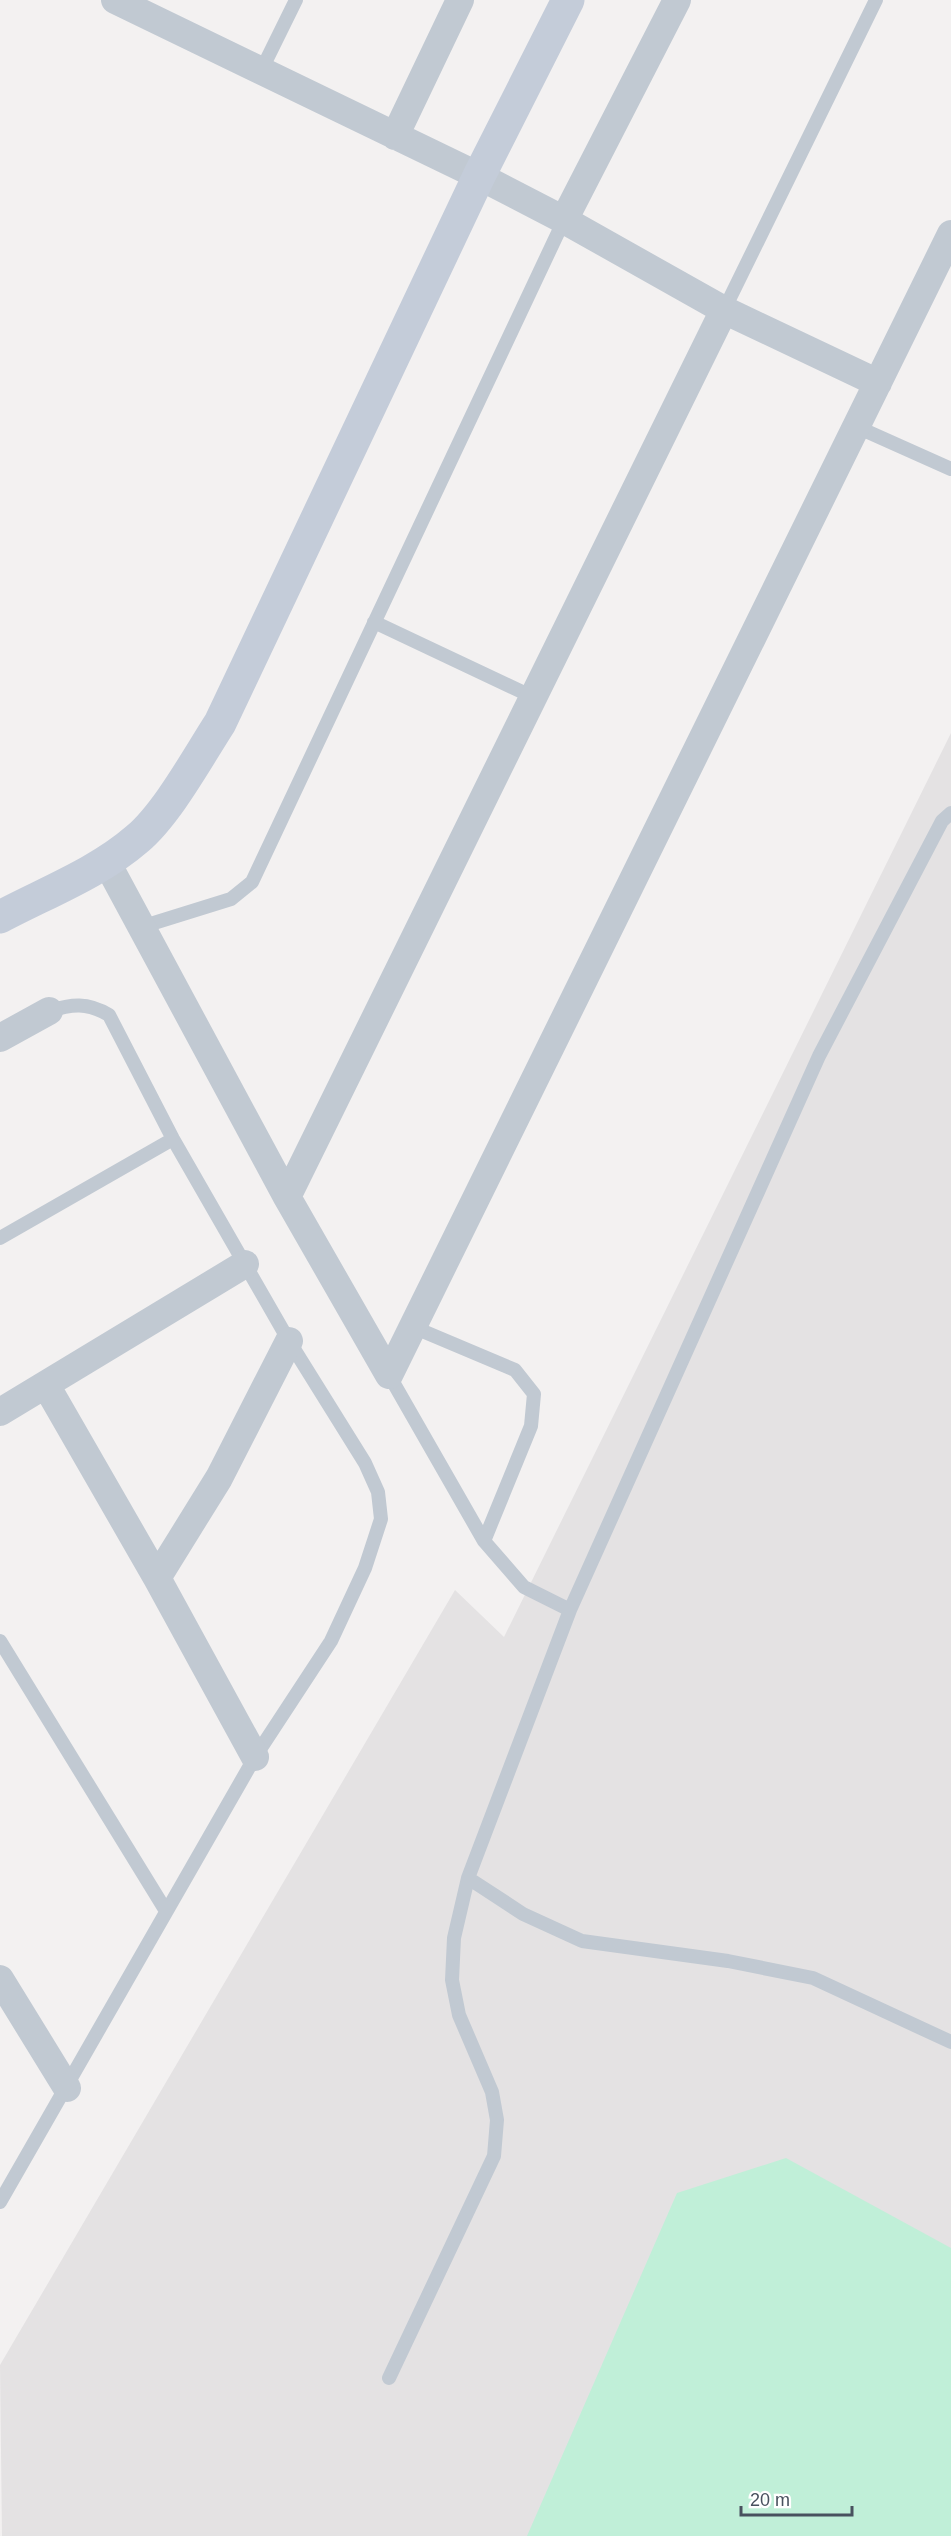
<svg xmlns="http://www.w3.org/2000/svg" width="951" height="2536" font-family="Arial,sans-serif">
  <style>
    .education { fill: #e4e2e3 }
    .green { fill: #c0efd8 }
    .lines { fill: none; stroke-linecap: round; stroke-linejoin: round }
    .lane { stroke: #c1c9d2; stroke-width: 14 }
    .street { stroke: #c1c9d2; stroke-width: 28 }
    .secondary { stroke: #c4ccd9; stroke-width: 33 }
  </style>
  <rect width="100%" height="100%" fill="#f3f1f1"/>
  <path class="education" d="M951 733V2536H2L0 2365 455 1590 504 1637Z"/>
  <path class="green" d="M786 2158 951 2248V2536H527L677 2193Z"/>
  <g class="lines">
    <path class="lane" d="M261 71 296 0
      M724 310 876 0
      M857 427 951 469
      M374 622 533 697
      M141 927 231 899 252 882 564 220
      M0 1238 173 1139
      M413 1327 515 1370 534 1394 531 1426 484 1541
      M389 1375 484 1541 524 1587 570 1610
      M0 1641 166 1911
      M468 1878 523 1914 582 1941 728 1961 813 1978 951 2042
      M0 2202 255 1757 331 1641 365 1568 381 1519 378 1492 365 1463 289 1341 173 1139 109 1015C87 1002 72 1004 49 1011
      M389 2378 494 2156 497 2120 492 2092 459 2015 452 1980 454 1938 468 1878 570 1610 819 1056 942 821 951 813"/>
    <path class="street" d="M115 0 479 176 564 220 724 310 878 383
      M395 136 460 0
      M564 220 677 0
      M106 861 287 1197 389 1375
      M0 1038 49 1011
      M287 1197 724 310
      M389 1375 951 234
      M46 1385 157 1578 255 1757
      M0 1412 245 1264
      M157 1578 219 1478 289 1341
      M0 1979 67 2088"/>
    <path class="secondary" d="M0 917C45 893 98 873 137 839 167 814 198 757 220 723L479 176 568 0"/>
  </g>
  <path d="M741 2506v9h111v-9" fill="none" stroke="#48515e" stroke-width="3"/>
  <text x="750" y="2506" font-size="18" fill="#48515e" stroke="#ffffff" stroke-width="4.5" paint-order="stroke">20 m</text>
</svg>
